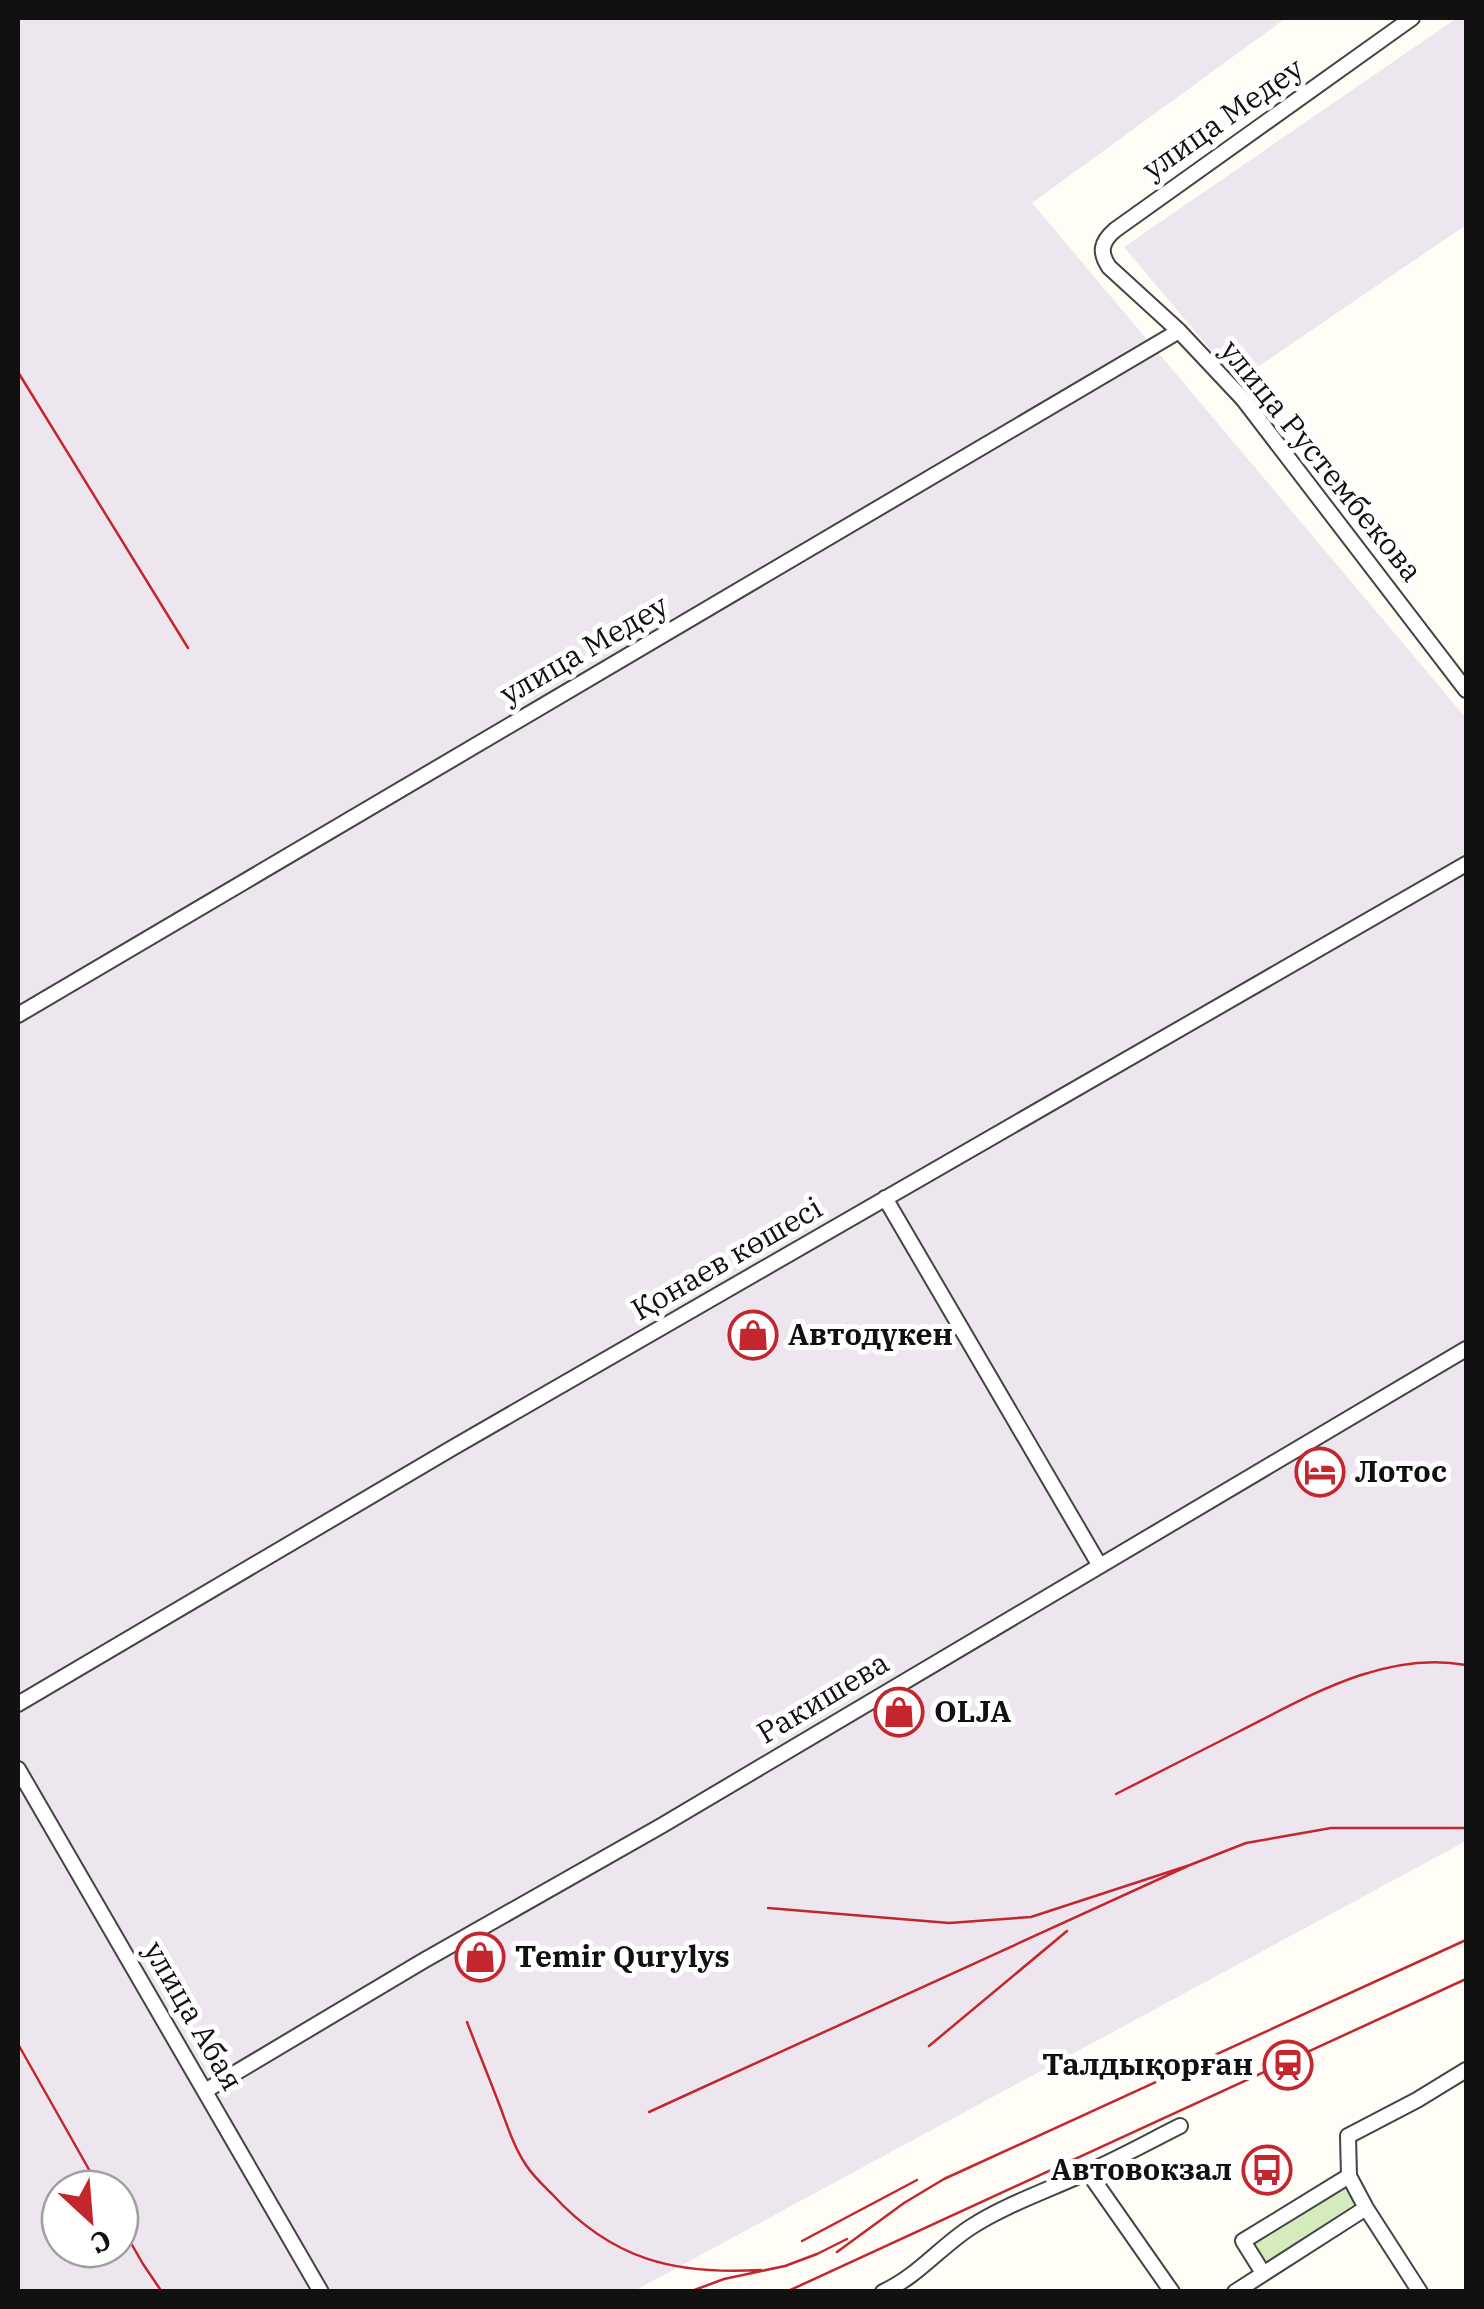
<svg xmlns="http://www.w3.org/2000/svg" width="1484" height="2309" font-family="'IBM Plex Serif',serif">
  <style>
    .industrial { fill: #eee6ef; fill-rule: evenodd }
    .green { fill: #d5ebbd }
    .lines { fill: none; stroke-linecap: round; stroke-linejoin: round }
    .minor-casing { stroke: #444; stroke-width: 18 }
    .minor { stroke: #fff; stroke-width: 14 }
    .rail { stroke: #c4262e; stroke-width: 2.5 }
    .labels { text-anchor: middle; stroke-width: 10; stroke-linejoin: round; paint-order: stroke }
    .street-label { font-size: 30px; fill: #111; stroke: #fff }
    .poi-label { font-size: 30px; font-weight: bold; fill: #111; stroke: #fff; text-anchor: start }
  </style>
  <rect width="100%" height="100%" fill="#fffdf5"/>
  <path class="industrial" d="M18 18H1286L1032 203 1466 718V1841L634 2291H18ZM60 2189H120V2249H60Z
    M1457 18H1466V225L1237 381 1124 247Z"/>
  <path class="green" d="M1348 2180 1362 2208 1266 2268 1248 2243Z"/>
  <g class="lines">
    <g class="minor-casing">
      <path id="minor" d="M1412 18 1115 230C1101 242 1099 252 1109 267L1179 331 1243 399 1466 690
        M18 1015 1179 331
        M885 1198 1100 1566
        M18 1704 454 1447 1466 864
        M18 1769 321 2292
        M205 2091 423 1961 661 1826 1466 1349
        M1088 2172 1172 2292
        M1263 2273 1243 2241 1349 2176
        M883 2292C918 2276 940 2247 971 2227 1005 2205 1046 2191 1083 2174 1116 2160 1148 2142 1180 2126
        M1235 2292 1366 2208
        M1420 2292 1366 2208 1349 2176 1348 2136 1417 2100 1466 2070"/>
    </g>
    <use href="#minor" class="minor"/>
    <path class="rail" d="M18 372 188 648
      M1116 1794C1157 1773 1199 1752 1240 1731 1309 1696 1386 1650 1466 1665
      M1190 1865 1246 1843 1331 1828H1466
      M467 2022C478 2051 490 2080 501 2109 508 2128 515 2149 526 2165 533 2176 543 2185 552 2194 612 2260 675 2275 761 2270
      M18 2044 100 2189
      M929 2046 1067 1931
      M649 2112 1190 1865 1031 1917 949 1923 768 1908
      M120 2224 143 2264 162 2292
      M802 2241 917 2180
      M837 2252 904 2203 944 2179 1466 1940
      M689 2292 724 2279 785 2266 817 2254 847 2239
      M786 2292 1466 1979"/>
  </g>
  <defs>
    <g id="shop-ring" transform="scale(2.5)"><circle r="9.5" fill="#fff" stroke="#c4262e" stroke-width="1.5"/><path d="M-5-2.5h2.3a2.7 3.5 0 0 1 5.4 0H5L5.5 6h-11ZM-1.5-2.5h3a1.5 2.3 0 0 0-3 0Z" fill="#c4262e"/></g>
    <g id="hotel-ring" transform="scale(2.5)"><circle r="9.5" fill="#fff" stroke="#c4262e" stroke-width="1.5"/><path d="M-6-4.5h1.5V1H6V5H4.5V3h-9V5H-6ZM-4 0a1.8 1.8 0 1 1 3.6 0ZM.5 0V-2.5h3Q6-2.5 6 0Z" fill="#c4262e"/></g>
    <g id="station-ring" transform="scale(2.5)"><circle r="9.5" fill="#fff" stroke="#c4262e" stroke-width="1.5"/><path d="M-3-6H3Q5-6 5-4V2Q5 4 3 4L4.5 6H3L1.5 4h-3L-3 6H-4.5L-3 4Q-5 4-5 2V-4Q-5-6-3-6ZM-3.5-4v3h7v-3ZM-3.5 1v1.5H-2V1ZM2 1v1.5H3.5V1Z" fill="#c4262e"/></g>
    <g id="bus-ring" transform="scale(2.5)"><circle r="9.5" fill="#fff" stroke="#c4262e" stroke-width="1.5"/><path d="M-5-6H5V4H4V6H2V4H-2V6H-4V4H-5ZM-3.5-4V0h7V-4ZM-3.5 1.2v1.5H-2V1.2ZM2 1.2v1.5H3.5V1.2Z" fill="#c4262e"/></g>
  </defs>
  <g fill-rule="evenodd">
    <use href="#shop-ring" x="753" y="1335"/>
    <use href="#hotel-ring" x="1320" y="1472"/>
    <use href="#shop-ring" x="899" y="1712"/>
    <use href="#shop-ring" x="480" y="1957"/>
    <use href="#station-ring" x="1288" y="2065"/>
    <use href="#bus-ring" x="1267" y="2170"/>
  </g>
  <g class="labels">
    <g class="street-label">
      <text transform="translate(1223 119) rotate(-35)" y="10">улица Медеу</text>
      <text transform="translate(1321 461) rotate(51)" y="10">улица Рустембекова</text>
      <text transform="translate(584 650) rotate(-30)" y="10">улица Медеу</text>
      <text transform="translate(727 1259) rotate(-30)" y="10">Қонаев көшесі</text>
      <text transform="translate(823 1698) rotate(-31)" y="10">Ракишева</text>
      <text transform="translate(193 2016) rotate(60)" y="10">улица Абая</text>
    </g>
    <g class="poi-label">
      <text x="788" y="1345">Автодүкен</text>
      <text x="1355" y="1482">Лотос</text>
      <text x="934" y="1722">OLJA</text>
      <text x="515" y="1967">Temir Qurylys</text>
      <text x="1253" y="2075" text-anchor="end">Талдықорған</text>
      <text x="1232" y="2180" text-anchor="end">Автовокзал</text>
    </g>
  </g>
  <rect width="1484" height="2309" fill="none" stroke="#111111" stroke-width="40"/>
  <g transform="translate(90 2219) rotate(154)"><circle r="48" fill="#ffffff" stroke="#a0a0a0" stroke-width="2.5"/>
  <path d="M0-8L18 38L0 25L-18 38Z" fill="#c4262e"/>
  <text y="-15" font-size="28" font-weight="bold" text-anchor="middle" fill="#111111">С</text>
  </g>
</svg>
